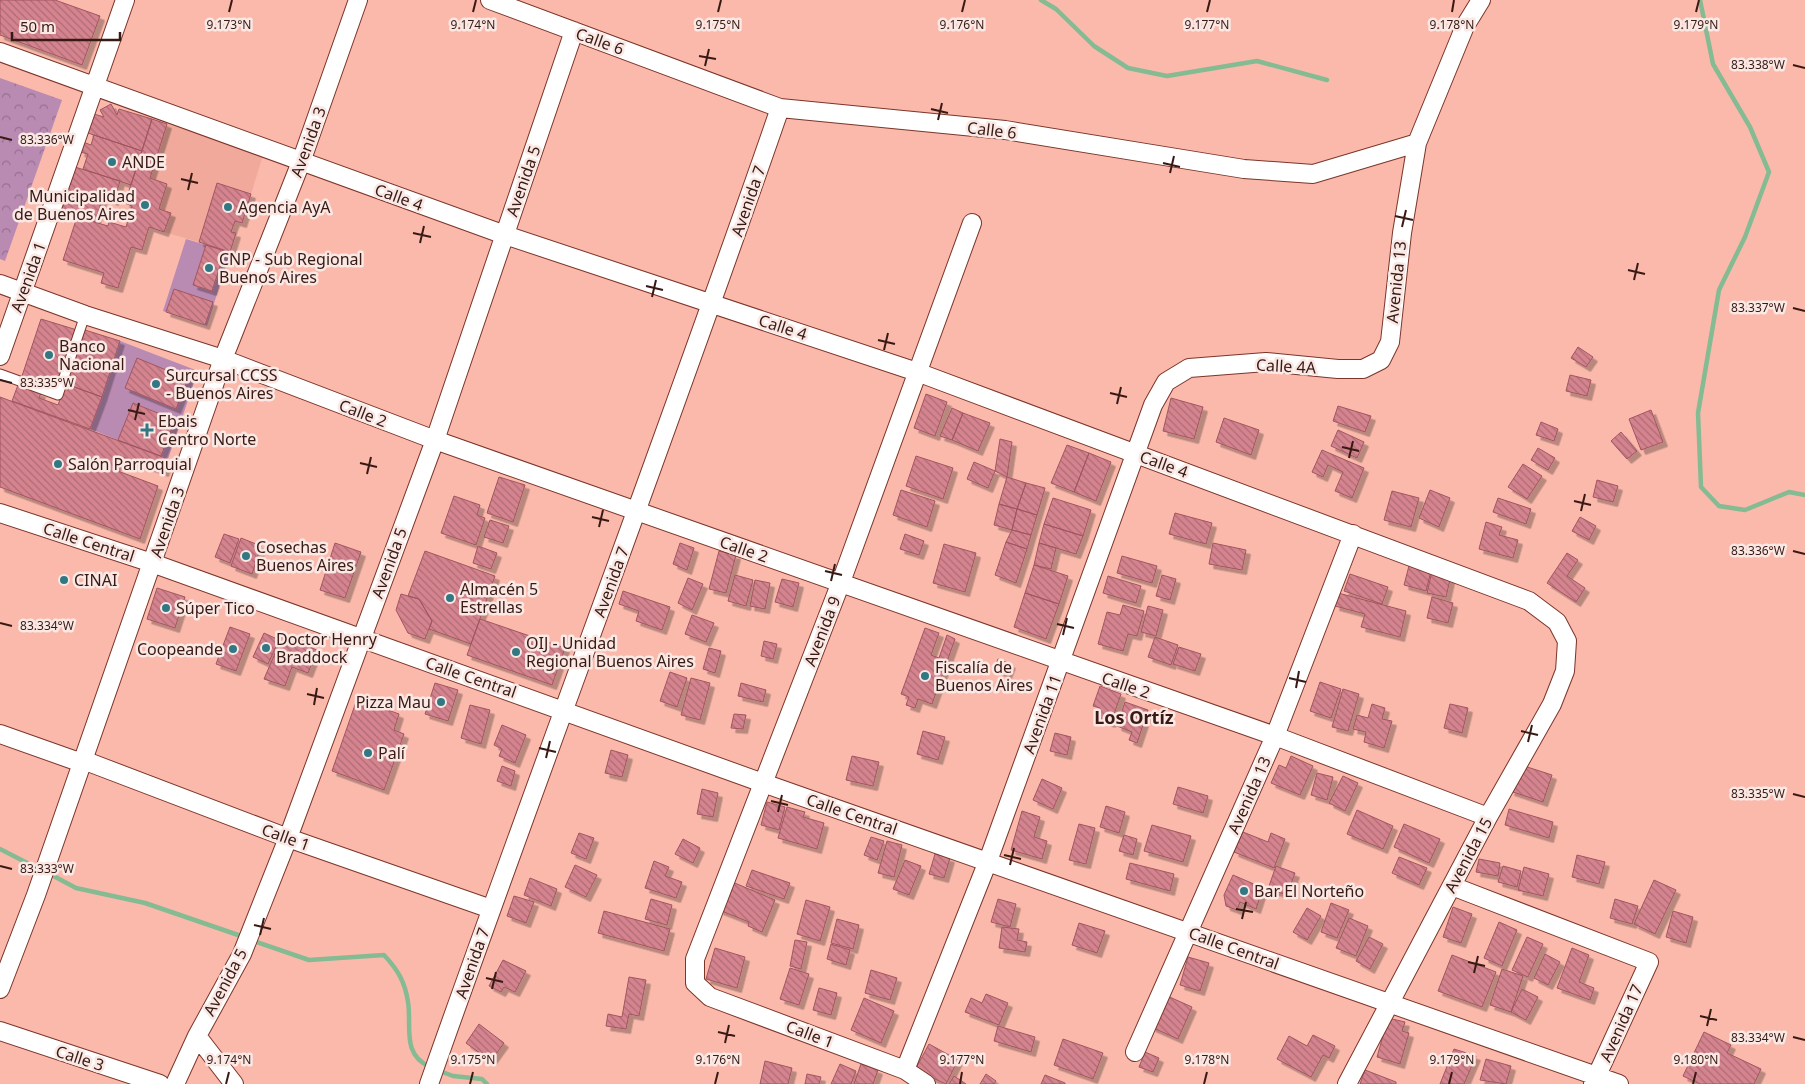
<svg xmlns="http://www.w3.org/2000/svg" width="1805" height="1084" font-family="'Noto Sans',sans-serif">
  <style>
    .built { fill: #f0a99b }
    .park { fill: url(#park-crowns) }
    .garden { fill: #b98ab2 }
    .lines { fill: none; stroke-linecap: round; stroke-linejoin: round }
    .stream { stroke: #84bb92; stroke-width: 4.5 }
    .building { fill: url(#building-back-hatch); stroke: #a15560; filter: url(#shadow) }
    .service-casing { stroke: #7b3529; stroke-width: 11 }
    .minor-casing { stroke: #7b3529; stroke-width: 20 }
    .service { stroke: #fff; stroke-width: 9 }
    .minor { stroke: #fff; stroke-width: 18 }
    .ticks { fill: none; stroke: #381914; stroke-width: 2 }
    .poi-dot { fill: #317784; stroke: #f9e8e4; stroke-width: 2 }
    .labels { text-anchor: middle; stroke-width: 5; stroke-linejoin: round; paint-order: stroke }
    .street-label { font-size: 16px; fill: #381914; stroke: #f9e8e4 }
    .poi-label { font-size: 16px; fill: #381914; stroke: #f9e8e4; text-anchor: start }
    .neighbourhood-label { font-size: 18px; font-weight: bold; fill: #381914; stroke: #f9e8e4 }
    .ticks-label { font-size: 12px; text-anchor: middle; fill: #381914; stroke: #f9e8e4; stroke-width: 5; stroke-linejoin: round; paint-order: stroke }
  </style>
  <defs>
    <pattern id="park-crowns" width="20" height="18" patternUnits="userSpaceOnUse" patternTransform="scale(1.25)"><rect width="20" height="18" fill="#b98ab2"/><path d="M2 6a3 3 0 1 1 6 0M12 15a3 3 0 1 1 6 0" fill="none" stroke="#977090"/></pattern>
    <pattern id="building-back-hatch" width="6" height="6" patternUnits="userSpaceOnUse" patternTransform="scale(1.25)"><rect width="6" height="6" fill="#d5848f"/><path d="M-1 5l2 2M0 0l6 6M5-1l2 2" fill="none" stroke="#ae6b74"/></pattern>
    <filter id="shadow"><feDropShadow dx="4.5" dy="4.5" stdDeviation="0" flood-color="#0004"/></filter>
  </defs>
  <rect width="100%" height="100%" fill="#fbb9ab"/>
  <path class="built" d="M167 124 263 155 251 194 217 184 199 242 164 232 170 213 159 209 167 184 150 178Z"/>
  <path class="park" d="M0 78 62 100 5 261 0 259Z"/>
  <path class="garden" d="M186 239 206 245 193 285 212 291 225 251 230 252 207 326 205 325 212 302 174 289 166 312 163 311Z
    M120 341 198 371 168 459 161 456 175 420 134 403 118 440 90 429Z"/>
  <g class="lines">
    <path class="stream" d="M1041 0 1056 9 1094 46 1128 68 1167 76 1257 61 1327 80
      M1700 0 1713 64 1750 127 1769 172 1745 237 1719 290 1698 413 1701 487 1719 506 1745 510 1789 492 1805 495
      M0 849 41 870
      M48 873 76 888 145 903 244 937
      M251 940 309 960 384 955C398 970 405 982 408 1002 412 1026 401 1054 430 1067
      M437 1070 453 1076 482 1079 487 1084"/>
  </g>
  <path class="building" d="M0 0H55L100 16 82 65 0 35Z
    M111 104 117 115 119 109 152 119 142 151 88 133 94 114 104 117 100 110Z
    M152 119 167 124 150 178 167 184 159 209 171 213 164 232 149 227 142 250 131 247 118 288 101 283 104 273 63 260 77 217 108 226 109 222 126 227 132 206 125 203Z
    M94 135 142 151 131 185 83 169 88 154 80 152 83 142 91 145Z
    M75 167 120 181 114 201 103 197 95 222 61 211Z
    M217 183 251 194 242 223 235 221 231 232 236 233 230 252 199 242Z
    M206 245 225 251 212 291 193 285Z
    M174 289 213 302 205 325 166 312Z
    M41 319 77 330 56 392 21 379Z
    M85 330 120 341 102 397 66 384Z
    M1578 347 1593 357 1586 367 1571 358Z
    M137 358 188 379 176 409 125 388Z
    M1570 375 1591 380 1587 396 1566 391Z
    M66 384 102 397 90 429 12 401 18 385 41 393 39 398 58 405Z
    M926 394 947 402 935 436 914 428Z
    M0 397 168 459 164 472 120 456 115 470 158 486 140 539 0 487Z
    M1171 398 1203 407 1194 439 1163 431Z
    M133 403 175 420 161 456 118 440Z
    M1338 406 1371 416 1365 432 1333 421Z
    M952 408 963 413 952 440 940 436Z
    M1651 410 1663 442 1641 450 1629 419Z
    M963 413 990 423 978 451 952 440Z
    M1224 418 1259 430 1251 455 1216 442Z
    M1541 422 1558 429 1554 441 1536 435Z
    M1338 430 1364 442 1357 458 1331 446Z
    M1621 432 1637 451 1627 459 1611 441Z
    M1000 439 1012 442 1007 477 995 471Z
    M1067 445 1089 453 1074 492 1051 483Z
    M1538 448 1555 458 1548 470 1531 460Z
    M1322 450 1364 468 1352 498 1335 491 1343 472 1328 465 1323 477 1312 472Z
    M1089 453 1111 462 1096 501 1074 492Z
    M916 456 953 468 943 499 906 486Z
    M974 462 995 471 988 488 967 479Z
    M1523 464 1542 476 1527 499 1508 487Z
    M499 477 525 485 513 522 487 513Z
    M1007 477 1026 483 1017 509 999 504Z
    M1597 480 1618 486 1613 502 1593 497Z
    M1026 483 1045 488 1037 515 1017 509Z
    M901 490 935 501 927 527 893 515Z
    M1430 490 1450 498 1439 527 1419 518Z
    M1392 491 1419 498 1411 527 1384 520Z
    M454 496 480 505 477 515 485 518 476 545 441 533Z
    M1053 498 1091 510 1083 536 1044 524Z
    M1498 498 1531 509 1526 524 1493 512Z
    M999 504 1017 509 1012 530 994 525Z
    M1017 509 1037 515 1031 535 1012 530Z
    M1175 513 1212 523 1206 544 1169 534Z
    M1580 517 1596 526 1589 540 1572 531Z
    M490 520 509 526 503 543 484 537Z
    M1486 522 1502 527 1499 535 1518 540 1513 558 1479 549Z
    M1044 524 1083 536 1076 554 1039 543Z
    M1012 530 1031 535 1027 549 1006 542Z
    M224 534 239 539 230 563 215 557Z
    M905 534 924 541 919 555 900 549Z
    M241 538 261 546 252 574 231 566Z
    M1006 542 1027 549 1016 583 995 575Z
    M335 543 361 552 345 598 320 590Z
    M680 543 694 548 687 570 673 564Z
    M1039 543 1056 548 1051 569 1034 565Z
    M1213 543 1246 550 1242 570 1209 564Z
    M944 544 976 553 965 592 933 583Z
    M478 546 497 553 491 569 473 563Z
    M425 551 495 576 471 644 429 629 432 621 419 599 408 596Z
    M719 551 736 555 726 593 709 589Z
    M1567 553 1578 560 1567 576 1585 588 1576 602 1547 583Z
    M1122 556 1157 566 1152 583 1117 573Z
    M1410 562 1432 567 1426 591 1404 585Z
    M1034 565 1068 576 1059 604 1025 593Z
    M1432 571 1451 575 1446 597 1427 593Z
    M1350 574 1388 587 1382 604 1344 591Z
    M735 575 753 580 746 606 728 601Z
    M1162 575 1176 579 1170 600 1156 596Z
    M1108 576 1141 586 1136 603 1103 593Z
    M688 578 703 584 692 610 678 603Z
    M782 579 799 583 793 607 775 602Z
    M755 580 770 583 765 609 750 606Z
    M157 588 185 597 175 628 147 619Z
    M623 591 670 607 662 630 636 621 639 611 619 604Z
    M1025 593 1059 604 1046 639 1014 627Z
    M1338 593 1406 611 1400 637 1361 627 1365 614 1335 606Z
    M401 594 419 599 432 621 425 639 408 633 396 610Z
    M1432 597 1453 603 1448 623 1427 618Z
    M1123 605 1144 611 1137 636 1128 634 1123 651 1098 644 1107 612 1120 615Z
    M1148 606 1163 610 1156 636 1141 632Z
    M692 615 714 623 706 642 685 634Z
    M480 619 565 648 552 685 467 655Z
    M230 627 250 634 236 671 216 664Z
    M925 628 939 633 931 655 939 658 947 635 955 639 932 704 918 699 915 708 906 705 909 697 901 694Z
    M264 633 279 640 268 664 253 657Z
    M282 637 317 650 308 673 292 667 285 686 264 679Z
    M1155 637 1178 645 1171 665 1148 657Z
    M764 641 777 644 773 659 761 656Z
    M1179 647 1201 654 1195 671 1173 664Z
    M709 648 721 651 715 673 703 669Z
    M998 659 1011 664 1007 674 994 669Z
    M670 672 687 678 677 707 660 701Z
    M691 678 710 683 700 720 681 715Z
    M1320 682 1341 689 1331 718 1310 711Z
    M435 683 458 690 448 721 425 714Z
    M741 683 766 690 763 702 738 696Z
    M1100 686 1121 694 1111 723 1097 718 1100 708 1093 706Z
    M1343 689 1359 694 1348 731 1332 727Z
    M357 699 399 714 394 730 404 734 384 790 332 771Z
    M1125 702 1148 710 1137 743 1129 740 1132 732 1117 726Z
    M1372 704 1385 708 1382 719 1392 721 1384 748 1364 742 1366 732 1353 729 1357 715 1368 718Z
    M1450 704 1468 708 1462 733 1444 728Z
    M470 705 490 710 481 744 461 738Z
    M734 714 746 715 743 729 731 728Z
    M502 725 526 735 515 763 499 756 502 749 494 745Z
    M923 731 945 737 938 760 917 754Z
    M1055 733 1071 737 1067 755 1050 751Z
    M611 750 628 755 622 777 605 773Z
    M852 756 879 762 873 786 846 780Z
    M1291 756 1313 766 1300 795 1271 783 1279 765 1286 768Z
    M1518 764 1552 775 1543 802 1510 791Z
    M502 766 515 771 511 786 497 781Z
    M1317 773 1333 777 1327 800 1311 795Z
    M1343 776 1358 783 1345 811 1329 803Z
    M1042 779 1062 788 1053 809 1033 800Z
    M1178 787 1208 796 1203 813 1173 804Z
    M702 789 718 793 713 817 697 814Z
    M767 802 785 807 779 830 761 825Z
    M1106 806 1125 812 1119 833 1100 827Z
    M787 807 805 812 803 817 824 823 817 849 778 838Z
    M1509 809 1553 822 1549 838 1505 825Z
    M1357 810 1393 826 1383 849 1347 834Z
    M1022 811 1040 817 1034 837 1047 841 1042 859 1011 850Z
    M1079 824 1095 828 1086 864 1069 860Z
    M1404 824 1440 839 1429 863 1394 847Z
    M1152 825 1191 836 1183 862 1144 851Z
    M1243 832 1268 842 1271 833 1285 839 1274 868 1234 852Z
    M579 833 594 838 586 859 571 853Z
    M1124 835 1137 839 1133 855 1119 851Z
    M871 837 884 841 877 860 864 855Z
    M683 839 700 848 693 863 675 854Z
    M887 841 902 845 894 877 878 873Z
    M935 854 950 858 944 878 929 874Z
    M1577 855 1605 862 1599 884 1572 877Z
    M1399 857 1427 868 1419 885 1392 873Z
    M1479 859 1500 863 1498 876 1476 872Z
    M905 860 921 866 909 895 893 889Z
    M654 861 669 867 665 876 682 882 676 898 645 888Z
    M1130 863 1174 874 1170 891 1126 879Z
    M575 865 597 875 586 897 565 887Z
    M1276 866 1295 873 1287 895 1268 889Z
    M1503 866 1521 871 1517 887 1498 882Z
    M1524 867 1549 874 1543 896 1518 890Z
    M752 870 790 883 784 899 746 886Z
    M1233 875 1263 888 1256 909 1240 902 1237 910 1226 906 1224 895Z
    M530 878 557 889 551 906 524 895Z
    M1654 880 1676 890 1655 934 1634 924Z
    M730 881 775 900 762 932 748 926 749 922 719 910Z
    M514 896 534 902 526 923 507 916Z
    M651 899 672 905 667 925 645 919Z
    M998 899 1016 904 1010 927 991 922Z
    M1615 899 1638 906 1632 924 1610 918Z
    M806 900 830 907 820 941 797 934Z
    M1331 903 1349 910 1337 938 1321 932Z
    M1453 907 1472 914 1461 943 1443 937Z
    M1307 908 1321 916 1307 940 1293 932Z
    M604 911 670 929 664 951 598 933Z
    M1673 911 1693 917 1686 943 1666 937Z
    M1349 918 1368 926 1356 956 1336 948Z
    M837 919 859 925 853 949 831 943Z
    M1499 922 1517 930 1502 966 1484 958Z
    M1079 923 1105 931 1097 953 1072 945Z
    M1002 927 1019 929 1017 940 1027 942 1025 952 999 948Z
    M1369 937 1383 944 1370 969 1356 961Z
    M1527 937 1543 944 1528 977 1512 970Z
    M795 940 807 942 801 969 790 966Z
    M831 944 850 950 846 965 827 959Z
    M715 948 745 957 737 988 706 979Z
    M1572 948 1589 955 1579 982 1594 988 1590 1000 1557 988Z
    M1545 954 1560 962 1548 985 1534 978Z
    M1452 955 1496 972 1482 1007 1438 991Z
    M1188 957 1209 963 1200 991 1180 985Z
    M503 960 526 971 515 992 504 987 501 992 489 986Z
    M790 968 809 974 799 1005 780 999Z
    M1502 969 1523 976 1511 1012 1490 1005Z
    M871 970 897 978 890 1000 865 993Z
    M629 977 646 980 639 1016 629 1014 626 1029 606 1026 608 1014 622 1017Z
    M819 988 837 993 831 1015 813 1010Z
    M1522 989 1538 997 1526 1020 1511 1012Z
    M986 994 1008 1003 999 1025 965 1012 971 998 982 1003Z
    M1165 995 1192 1007 1178 1039 1151 1027Z
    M864 998 894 1011 881 1043 851 1030Z
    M1388 1018 1405 1022 1402 1031 1409 1033 1400 1064 1377 1057Z
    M479 1024 504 1043 491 1061 466 1043Z
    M998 1026 1035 1037 1031 1052 994 1041Z
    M1704 1032 1731 1045 1727 1053 1761 1069 1754 1084H1700L1683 1076Z
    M1313 1035 1335 1046 1329 1058 1323 1055 1311 1077 1277 1059 1289 1036 1307 1046Z
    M1063 1039 1103 1053 1093 1079 1054 1065Z
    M929 1044 958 1060 946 1084 915 1070Z
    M1454 1049 1476 1056 1464 1084H1440Z
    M1145 1052 1159 1058 1153 1072 1139 1067Z
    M1486 1059 1511 1066 1506 1084 1480 1080Z
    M765 1061 792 1068 788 1084H760Z
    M840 1064 856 1071 851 1084H831Z
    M861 1064 878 1070 873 1084H854Z
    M1365 1070 1396 1082V1084H1360Z
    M807 1074 821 1077 819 1084H805Z
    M986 1074 996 1081 994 1084H980Z
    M1045 1075 1065 1083V1084H1041Z
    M954 1076 966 1084H949Z"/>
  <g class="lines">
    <g class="service-casing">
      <path id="service" d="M0 374 58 395 85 315"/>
    </g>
    <g class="minor-casing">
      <path id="minor" d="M490 0 780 108 1005 130 1244 169 1313 174 1417 143
        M0 52 505 235 917 372 1529 601 1557 622 1567 641 1565 671 1552 704 1488 817 1347 1084
        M0 284 85 315 223 359 435 440 1275 736 1488 817
        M0 356 125 0
        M0 513 152 563 763 783 1619 1084
        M0 734 82 763
        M83 760 288 838 491 909
        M1452 886 1649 962 1593 1084
        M0 989 36 895 223 359 301 162 358 0
        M0 1031 160 1084
        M197 1036 234 1084
        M1135 1052 1275 736 1353 534
        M905 1070 988 861 1153 405 1166 382 1189 368 1266 362 1338 369H1363L1381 360 1390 342 1402 233 1417 143 1465 26 1481 0
        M175 1084 197 1036 242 954 288 838 435 440 574 31
        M429 1084C544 758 667 435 780 108
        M926 1084 905 1070 710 997 695 983V959L841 582 972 223"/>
    </g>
    <use href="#service" class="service"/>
    <use href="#minor" class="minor"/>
  </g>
  <path class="ticks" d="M229 12 232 0M473 12 476 0M718 12 721 0M962 12 965 0M1207 12 1210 0M1452 12 1454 0M1696 12 1699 0M699 56 716 59M1793 65 1805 68M705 66 709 49M931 109 948 113M938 120 942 103M0 137 12 140M1163 163 1180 167M1170 173 1174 156M181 179 198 183M188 190 192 173M1395 216 1413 220M1402 227 1406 210M413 233 431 237M420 243 424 226M1628 270 1645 274M1634 280 1638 263M646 286 663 290M652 297 656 280M1793 308 1805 311M878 340 895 344M884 350 888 333M0 380 12 383M1110 393 1127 397M1117 404 1121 387M128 410 145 414M135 420 139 403M1342 447 1359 451M1349 458 1353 441M360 463 377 467M367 474 371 457M1574 501 1591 505M1581 511 1585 494M592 517 609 521M599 527 603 510M1793 551 1805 554M825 571 842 575M831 581 835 564M0 623 12 626M1057 624 1074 628M1063 635 1067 618M1289 678 1306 682M1296 688 1299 671M307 694 324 698M314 705 317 688M1521 731 1538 735M1528 742 1532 725M539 748 556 752M546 758 550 741M1793 794 1805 797M771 801 788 805M778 812 782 795M1004 855 1021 859M1010 865 1014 848M0 866 12 869M1236 909 1253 912M1242 919 1246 902M254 925 271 929M260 935 264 918M1468 962 1485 966M1474 973 1478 956M486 978 503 982M492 989 496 972M1700 1016 1717 1020M1707 1026 1711 1009M718 1032 735 1036M1793 1037 1805 1040M725 1043 729 1025M226 1084 229 1072M470 1084 473 1072M715 1084 718 1072M960 1084 962 1072M1204 1084 1207 1072M1449 1084 1452 1072M1693 1084 1696 1072"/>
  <g class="poi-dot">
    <circle cx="112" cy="162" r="5"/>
    <circle cx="145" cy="205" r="5"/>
    <circle cx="228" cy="207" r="5"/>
    <circle cx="209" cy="268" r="5"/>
    <circle cx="49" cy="355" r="5"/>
    <circle cx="156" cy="384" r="5"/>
    <path d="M144.5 422.5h5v5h5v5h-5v5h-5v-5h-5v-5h5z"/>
    <circle cx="58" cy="464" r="5"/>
    <circle cx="246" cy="556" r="5"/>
    <circle cx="64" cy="580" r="5"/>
    <circle cx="450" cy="598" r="5"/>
    <circle cx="166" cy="608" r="5"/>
    <circle cx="266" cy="648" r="5"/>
    <circle cx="233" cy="649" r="5"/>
    <circle cx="516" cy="652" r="5"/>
    <circle cx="925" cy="676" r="5"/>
    <circle cx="441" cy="702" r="5"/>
    <circle cx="368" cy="753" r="5"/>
    <circle cx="1244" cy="891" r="5"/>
  </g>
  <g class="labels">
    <g class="street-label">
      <text transform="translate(600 41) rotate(20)" y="6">Calle 6</text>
      <text transform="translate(992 130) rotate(7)" y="6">Calle 6</text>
      <text transform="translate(308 142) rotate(-70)" y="6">Avenida 3</text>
      <text transform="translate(523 181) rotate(-71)" y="6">Avenida 5</text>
      <text transform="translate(399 197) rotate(20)" y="6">Calle 4</text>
      <text transform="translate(748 201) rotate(-71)" y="6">Avenida 7</text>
      <text transform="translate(28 277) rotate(-70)" y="6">Avenida 1</text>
      <text transform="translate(1396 282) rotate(-84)" y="6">Avenida 13</text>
      <text transform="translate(783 327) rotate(18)" y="6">Calle 4</text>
      <text transform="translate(1286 366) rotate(3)" y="6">Calle 4A</text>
      <text transform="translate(363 413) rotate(21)" y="6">Calle 2</text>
      <text transform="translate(1164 464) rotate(20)" y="6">Calle 4</text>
      <text transform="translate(167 522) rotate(-71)" y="6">Avenida 3</text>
      <text transform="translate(89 542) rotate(18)" y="6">Calle Central</text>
      <text transform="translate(744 549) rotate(19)" y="6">Calle 2</text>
      <text transform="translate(389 563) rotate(-70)" y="6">Avenida 5</text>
      <text transform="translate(611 582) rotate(-70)" y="6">Avenida 7</text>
      <text transform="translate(822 631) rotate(-69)" y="6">Avenida 9</text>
      <text transform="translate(471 677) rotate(19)" y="6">Calle Central</text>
      <text transform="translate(1126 685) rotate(19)" y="6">Calle 2</text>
      <text transform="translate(1042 714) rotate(-70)" y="6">Avenida 11</text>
      <text transform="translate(1249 795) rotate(-66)" y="6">Avenida 13</text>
      <text transform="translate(852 814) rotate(19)" y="6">Calle Central</text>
      <text transform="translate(286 837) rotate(20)" y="6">Calle 1</text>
      <text transform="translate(1468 855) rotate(-62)" y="6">Avenida 15</text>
      <text transform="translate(1234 948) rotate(20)" y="6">Calle Central</text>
      <text transform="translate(472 963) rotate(-71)" y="6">Avenida 7</text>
      <text transform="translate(225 982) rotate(-62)" y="6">Avenida 5</text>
      <text transform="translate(1621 1023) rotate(-66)" y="6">Avenida 17</text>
      <text transform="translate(810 1034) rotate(21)" y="6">Calle 1</text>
      <text transform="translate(80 1058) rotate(18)" y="6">Calle 3</text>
    </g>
    <g class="poi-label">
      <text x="122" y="168">ANDE</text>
      <text x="135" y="202" text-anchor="end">Municipalidad<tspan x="135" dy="18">de Buenos Aires</tspan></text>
      <text x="238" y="213">Agencia AyA</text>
      <text x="219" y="265">CNP - Sub Regional<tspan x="219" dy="18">Buenos Aires</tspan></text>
      <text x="59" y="352">Banco<tspan x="59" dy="18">Nacional</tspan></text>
      <text x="166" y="381">Surcursal CCSS<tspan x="166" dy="18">- Buenos Aires</tspan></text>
      <text x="158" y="427">Ebais<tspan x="158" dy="18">Centro Norte</tspan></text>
      <text x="68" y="470">Salón Parroquial</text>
      <text x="256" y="553">Cosechas<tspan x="256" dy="18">Buenos Aires</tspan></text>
      <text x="74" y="586">CINAI</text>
      <text x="460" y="595">Almacén 5<tspan x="460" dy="18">Estrellas</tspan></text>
      <text x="176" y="614">Súper Tico</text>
      <text x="276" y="645">Doctor Henry<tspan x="276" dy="18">Braddock</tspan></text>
      <text x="526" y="649">OIJ - Unidad<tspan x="526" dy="18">Regional Buenos Aires</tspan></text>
      <text x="223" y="655" text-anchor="end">Coopeande</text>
      <text x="935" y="673">Fiscalía de<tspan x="935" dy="18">Buenos Aires</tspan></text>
      <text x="431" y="708" text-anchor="end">Pizza Mau</text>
      <text x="378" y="759">Palí</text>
      <text x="1254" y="897">Bar El Norteño</text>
    </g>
    <g class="neighbourhood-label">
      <text x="1134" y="724">Los Ortíz</text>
    </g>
  </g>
  <g class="ticks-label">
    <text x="229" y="29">9.173°N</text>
    <text x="473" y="29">9.174°N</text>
    <text x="718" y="29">9.175°N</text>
    <text x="962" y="29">9.176°N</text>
    <text x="1207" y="29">9.177°N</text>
    <text x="1452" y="29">9.178°N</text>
    <text x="1696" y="29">9.179°N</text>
    <text x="1758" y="69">83.338°W</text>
    <text x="47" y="144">83.336°W</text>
    <text x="1758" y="312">83.337°W</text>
    <text x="47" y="387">83.335°W</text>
    <text x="1758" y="555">83.336°W</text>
    <text x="47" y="630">83.334°W</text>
    <text x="1758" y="798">83.335°W</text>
    <text x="47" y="873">83.333°W</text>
    <text x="1758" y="1042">83.334°W</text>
    <text x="229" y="1064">9.174°N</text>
    <text x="473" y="1064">9.175°N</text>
    <text x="718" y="1064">9.176°N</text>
    <text x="962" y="1064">9.177°N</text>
    <text x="1207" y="1064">9.178°N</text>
    <text x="1452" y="1064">9.179°N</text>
    <text x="1696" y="1064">9.180°N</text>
  </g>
  <path d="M12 32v8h108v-8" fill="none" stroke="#381914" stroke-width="2.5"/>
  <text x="20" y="32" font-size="15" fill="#381914" stroke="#f9e8e4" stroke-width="4" paint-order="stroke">50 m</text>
</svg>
